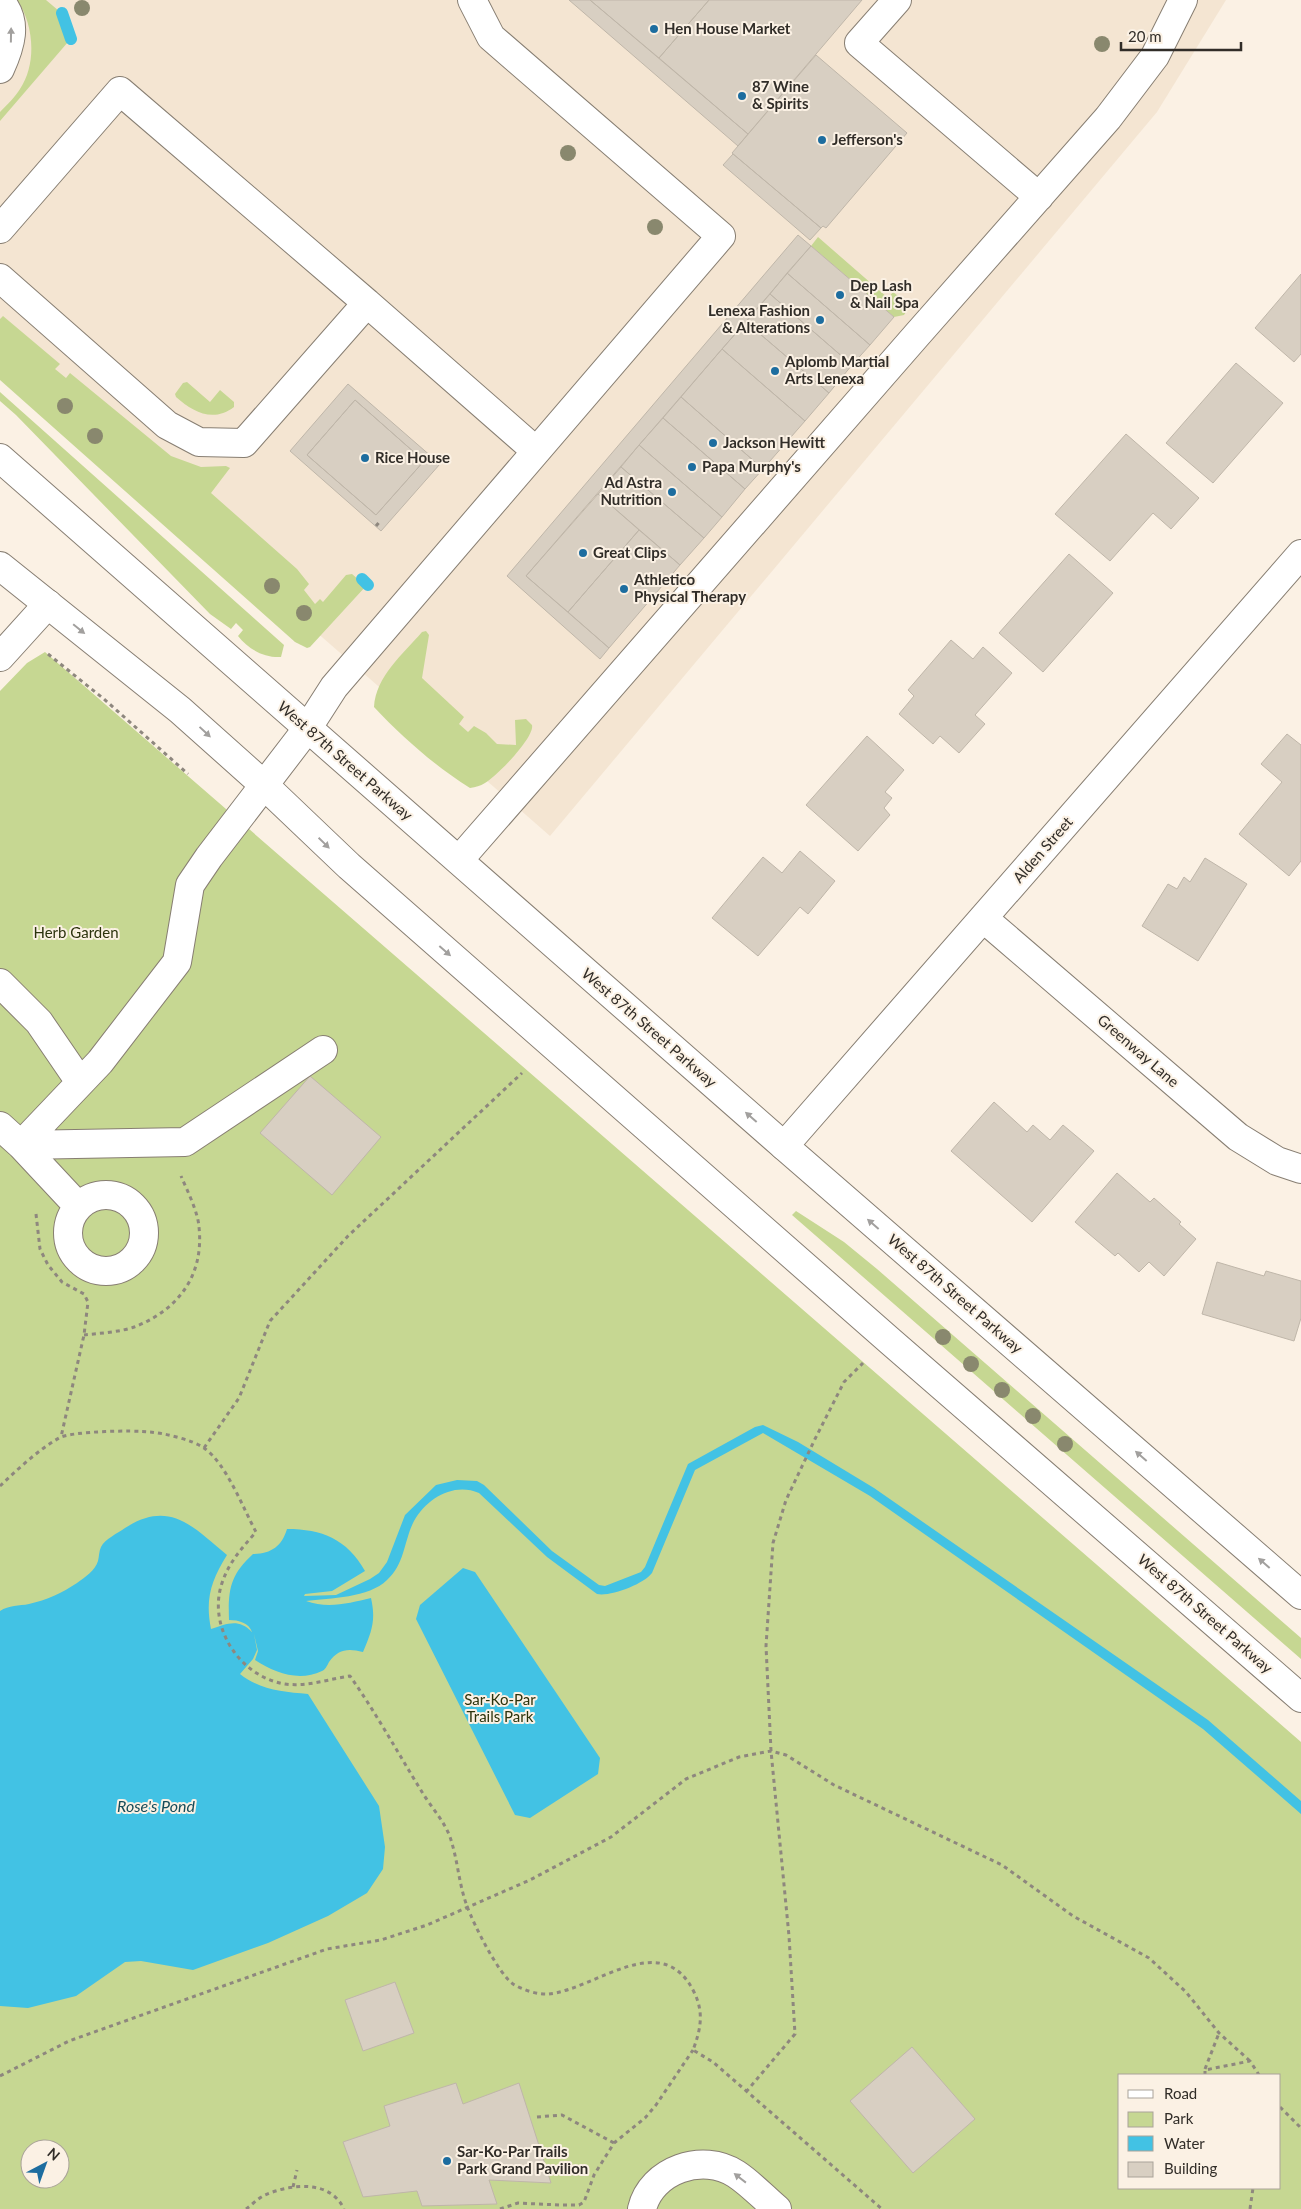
<svg xmlns="http://www.w3.org/2000/svg" width="1301" height="2209" font-family="Lato,sans-serif">
  <style>
    .built { fill: #f4e5d2 }
    .green { fill: #c6d792; fill-rule: evenodd }
    .water { fill: #42c2e4 }
    .lines { fill: none; stroke-linecap: round; stroke-linejoin: round }
    .stream { stroke: #42c2e4; stroke-width: 12 }
    .building { fill: #d8cfc2; stroke: #bfb6a9; fill-rule: evenodd }
    .minor-casing { stroke: #877e72; stroke-width: 30 }
    .major-casing { stroke: #877e72; stroke-width: 30 }
    .path { stroke: #8e877e; stroke-width: 3; stroke-dasharray: 4 4; stroke-linecap: butt }
    .minor { stroke: #fff; stroke-width: 28 }
    .major { stroke: #fff; stroke-width: 28 }
    .tree { fill: #89886e }
    .oneway { fill: #a2a09e }
    .poi-dot { fill: #1d6d9f; stroke: #fbf1e4; stroke-width: 2 }
    .labels { text-anchor: middle; stroke-width: 4; stroke-linejoin: round; paint-order: stroke }
    .poi-label { font-size: 15px; font-weight: bold; fill: #312d28; stroke: #fbf1e4; text-anchor: start }
    .street-label { font-size: 15px; fill: #312d28; stroke: #fbf1e4 }
    .park-label { font-size: 15px; fill: #2c330d; stroke: #fbf1e4 }
    .water-label { font-size: 16px; font-style: italic; fill: #154b59; stroke: #fbf1e4 }
  </style>
  <rect width="100%" height="100%" fill="#fbf1e4"/>
  <path class="built" d="M0 0H1226L1157 112 550 836 0 356Z"/>
  <path class="green" d="M17 0H46L59 11 68 42 0 121V112C7 105 15 97 20 89 37 64 34 24 17 0Z
    M818 237 888 298 893 292C902 299 912 304 904 315L894 317 811 246Z
    M3 316 60 364 55 369 66 378 70 373 171 456 201 467 226 466 230 468 211 493 297 569 309 584 304 590 315 604 320 599 323 602 346 575 352 574 366 586 310 647 307 648 295 642 0 380V319Z
    M187 382 210 402 220 390 234 402V407C213 423 193 412 176 397L175 394 183 383Z
    M0 392 284 645 281 657C264 658 248 649 238 636L243 630 236 623 231 629 210 614 16 415 0 401Z
    M426 631 429 635 422 678 464 717 459 724 468 732 474 726 486 733 497 744 516 745 515 720 526 719 532 725C535 737 496 777 485 783 480 786 476 787 470 788 435 766 402 737 374 707 376 676 403 654 422 632Z
    M45 652 1301 1742V2209H0V691L27 663ZM1120 2075H1280V2188H1120ZM30 2149H60V2179H30Z
    M796 1211 844 1242 877 1269 1301 1638V1659L792 1215Z"/>
  <path class="water" d="M763 1425 798 1442 874 1488 1208 1720 1301 1801V1814L1203 1729 870 1496 763 1433 695 1470 652 1573C644 1584 610 1597 597 1594L547 1557 479 1493C454 1482 427 1498 414 1521 404 1540 405 1564 387 1580 369 1598 330 1598 306 1601 328 1609 350 1603 371 1598 376 1620 372 1631 363 1652 348 1648 338 1649 329 1662 327 1666 325 1670 322 1671 299 1682 275 1673 255 1660L258 1651 254 1634 257 1650 253 1659 240 1674C260 1690 283 1692 308 1694L379 1806 385 1847 383 1869 367 1893 328 1916 268 1943 193 1970 141 1961 125 1962 76 1996 28 2008 0 2006V1611C9 1605 19 1606 29 1604 47 1600 62 1593 77 1583 85 1577 95 1571 98 1561 99 1557 99 1551 101 1547 105 1539 118 1533 125 1528 170 1499 193 1527 227 1555 211 1581 205 1599 211 1629 227 1624 238 1618 252 1632 249 1623 239 1620 229 1620 228 1590 230 1575 253 1554 271 1554 282 1546 287 1529 322 1529 347 1539 365 1571L332 1591 305 1594 304 1596 336 1595 370 1579 379 1573 387 1562 405 1515 436 1485 457 1480 477 1481 484 1485 552 1551 599 1585 605 1586 641 1572 645 1567 688 1464 755 1427Z
    M463 1568 475 1572 600 1758 598 1774 530 1818 515 1815 416 1619 420 1605Z"/>
  <g class="lines">
    <path class="stream" d="M62 13 71 39
      M362 579 368 585"/>
  </g>
  <path class="building" d="M569 0H590L748 134 738 146Z
    M590 0H709L659 58Z
    M709 0H862L748 134 659 58Z
    M816 55 907 133 826 228 823 226 821 228 732 153Z
    M733 154 821 228 810 240 723 165Z
    M798 235 811 246 526 576 609 648 600 659 507 576Z
    M811 246 894 317 870 345 787 273Z
    M787 273 870 345 852 365 770 294Z
    M1301 274V354L1294 362 1255 328Z
    M770 294 852 365 829 393 746 322Z
    M746 322 829 393 805 421 722 349Z
    M722 349 805 421 763 469 681 397Z
    M1236 363 1283 403 1213 483 1166 443Z
    M348 384 440 464 381 531 290 451ZM355 400 424 461 376 515 307 455Z
    M681 397 763 469 745 489 663 418Z
    M355 400 424 461 376 515 307 455Z
    M663 418 745 489 722 517 639 445Z
    M1126 434 1199 498 1171 529 1153 513 1110 561 1055 514Z
    M639 445 722 517 704 538 621 467Z
    M621 467 704 538 680 565 598 494Z
    M598 494 639 530 568 612 526 576Z
    M639 530 680 565 609 648 568 612Z
    M1069 554 1113 593 1043 672 999 633Z
    M951 640 973 659 983 647 1012 673 975 715 985 724 959 753 940 736 933 744 899 714 914 696 908 690Z
    M1287 734 1301 745V861L1289 876 1239 834 1282 782 1261 764Z
    M867 736 904 770 885 792 892 798 884 808 890 815 858 851 806 805Z
    M800 851 835 881 808 914 800 907 758 956 712 918 763 857 782 873Z
    M1205 858 1247 884 1198 961 1142 926 1168 884 1177 889 1184 877 1190 882Z
    M310 1076 381 1137 332 1195 260 1133Z
    M994 1102 1027 1132 1033 1125 1050 1140 1063 1125 1094 1151 1032 1222 951 1151Z
    M1117 1173 1150 1202 1154 1198 1181 1222 1179 1224 1196 1239 1164 1276 1149 1262 1139 1272 1118 1253 1115 1256 1075 1222Z
    M1217 1262 1264 1276 1266 1271 1301 1281V1318L1294 1341 1202 1314Z
    M395 1982 414 2033 363 2051 345 2000Z
    M912 2047 975 2119 913 2173 850 2101Z
    M456 2083 463 2104 519 2083 551 2183 489 2180 497 2204 422 2206 417 2191 363 2197 343 2142 390 2126 384 2106Z"/>
  <g class="lines">
    <g class="minor-casing">
      <path id="minor" d="M897 0 859 43 1039 197
        M0 1C19 22 10 47 0 69
        M0 229 120 91 367 303
        M0 278 167 425 199 442 244 443 367 303 536 451
        M0 657 48 604
        M459 860 916 336 1108 118 1155 56 1183 0
        M983 918 1238 1137 1277 1161 1301 1169
        M0 983 39 1022 80 1082
        M0 1126 21 1145 100 1062 177 962 190 885 209 857 307 729 334 687 721 236 491 37 472 0
        M21 1145 185 1142 323 1050
        M21 1145 78 1206
        M784 1146 1301 554
        M68 1233a38 38 0 1 1 76 0a38 38 0 1 1-76 0Z
        M642 2209C651 2170 703 2152 736 2174 750 2183 764 2198 777 2209"/>
    </g>
    <g class="major-casing">
      <path id="major" d="M0 458 784 1146 1301 1595
        M0 566 180 710 264 785 349 866 890 1341 1301 1698"/>
    </g>
    <path class="path" d="M376 526 381 520
      M48 654 104 699 188 774
      M36 1214 40 1249 48 1265 62 1282 84 1294 88 1302 84 1335 61 1437
      M84 1335C101 1333 122 1332 137 1326 180 1308 204 1274 199 1227 198 1212 187 1190 181 1176
      M204 1448 239 1398 270 1321 348 1236 522 1073
      M0 1486C18 1469 38 1450 59 1438 72 1431 133 1430 150 1432 164 1433 193 1440 204 1448 226 1463 243 1508 256 1532 242 1548 229 1562 222 1583 207 1627 240 1677 285 1684 307 1687 329 1679 350 1676 376 1713 398 1753 422 1792 431 1807 446 1823 451 1840 458 1862 459 1885 467 1906 474 1925 498 1973 513 1984 523 1990 538 1995 549 1994 596 1989 662 1927 694 1992 704 2012 701 2029 693 2050L713 2062 882 2209
      M1205 2069 1219 2033
      M1205 2075V2070L1250 2061 1259 2075
      M0 2076 69 2041 327 1949 381 1940 427 1925 530 1880 611 1837 686 1779 739 1757 771 1751 786 1755 834 1785 1002 1865 1073 1916 1149 1958 1186 1992 1219 2033 1250 2061
      M746 2092 795 2034 789 1936 771 1751 766 1646 773 1543 786 1500 815 1439 844 1382 863 1363
      M1280 2107 1301 2128
      M537 2117 562 2115 614 2143
      M293 2187 297 2170
      M246 2209C252 2205 258 2198 265 2195 290 2184 330 2179 344 2209
      M500 2209 518 2203 559 2205H579L584 2202 594 2175 614 2143 645 2118 656 2105 693 2050
      M1250 2209 1253 2188"/>
    <use href="#minor" class="minor"/>
    <use href="#major" class="major"/>
  </g>
  <g class="tree">
    <circle cx="82" cy="8" r="8"/>
    <circle cx="1102" cy="44" r="8"/>
    <circle cx="568" cy="153" r="8"/>
    <circle cx="655" cy="227" r="8"/>
    <circle cx="65" cy="406" r="8"/>
    <circle cx="95" cy="436" r="8"/>
    <circle cx="272" cy="586" r="8"/>
    <circle cx="304" cy="613" r="8"/>
    <circle cx="943" cy="1337" r="8"/>
    <circle cx="971" cy="1364" r="8"/>
    <circle cx="1002" cy="1390" r="8"/>
    <circle cx="1033" cy="1416" r="8"/>
    <circle cx="1065" cy="1444" r="8"/>
  </g>
  <defs><path id="oneway-solid" d="M-6-.8H1V-3.2L6.5 0L1 3.2V.8H-6Z" transform="scale(1.25)"/></defs>
  <g class="oneway">
    <use href="#oneway-solid" transform="translate(11 35) rotate(-89)"/>
    <use href="#oneway-solid" transform="translate(79 629) rotate(39)"/>
    <use href="#oneway-solid" transform="translate(205 732) rotate(43)"/>
    <use href="#oneway-solid" transform="translate(324 843) rotate(44)"/>
    <use href="#oneway-solid" transform="translate(445 951) rotate(41)"/>
    <use href="#oneway-solid" transform="translate(751 1117) rotate(-139)"/>
    <use href="#oneway-solid" transform="translate(873 1224) rotate(-139)"/>
    <use href="#oneway-solid" transform="translate(1141 1456) rotate(-139)"/>
    <use href="#oneway-solid" transform="translate(1264 1563) rotate(-139)"/>
    <use href="#oneway-solid" transform="translate(740 2178) rotate(-142)"/>
  </g>
  <g class="poi-dot">
    <circle cx="654" cy="29" r="5"/>
    <circle cx="742" cy="96" r="5"/>
    <circle cx="822" cy="140" r="5"/>
    <circle cx="840" cy="295" r="5"/>
    <circle cx="820" cy="320" r="5"/>
    <circle cx="775" cy="371" r="5"/>
    <circle cx="713" cy="443" r="5"/>
    <circle cx="365" cy="458" r="5"/>
    <circle cx="692" cy="467" r="5"/>
    <circle cx="672" cy="492" r="5"/>
    <circle cx="583" cy="553" r="5"/>
    <circle cx="624" cy="589" r="5"/>
    <circle cx="447" cy="2161" r="5"/>
  </g>
  <g class="labels">
    <g class="poi-label">
      <text x="664" y="34">Hen House Market</text>
      <text x="752" y="92">87 Wine<tspan x="752" dy="17">&amp; Spirits</tspan></text>
      <text x="832" y="145">Jefferson's</text>
      <text x="850" y="291">Dep Lash<tspan x="850" dy="17">&amp; Nail Spa</tspan></text>
      <text x="810" y="316" text-anchor="end">Lenexa Fashion<tspan x="810" dy="17">&amp; Alterations</tspan></text>
      <text x="785" y="367">Aplomb Martial<tspan x="785" dy="17">Arts Lenexa</tspan></text>
      <text x="723" y="448">Jackson Hewitt</text>
      <text x="375" y="463">Rice House</text>
      <text x="702" y="472">Papa Murphy's</text>
      <text x="662" y="488" text-anchor="end">Ad Astra<tspan x="662" dy="17">Nutrition</tspan></text>
      <text x="593" y="558">Great Clips</text>
      <text x="634" y="585">Athletico<tspan x="634" dy="17">Physical Therapy</tspan></text>
      <text x="457" y="2157">Sar-Ko-Par Trails<tspan x="457" dy="17">Park Grand Pavilion</tspan></text>
    </g>
    <g class="street-label">
      <text transform="translate(345 761) rotate(41)" y="5">West 87th Street Parkway</text>
      <text transform="translate(1043 850) rotate(-49)" y="5">Alden Street</text>
      <text transform="translate(649 1028) rotate(41)" y="5">West 87th Street Parkway</text>
      <text transform="translate(1138 1051) rotate(41)" y="5">Greenway Lane</text>
      <text transform="translate(955 1294) rotate(41)" y="5">West 87th Street Parkway</text>
      <text transform="translate(1205 1614) rotate(41)" y="5">West 87th Street Parkway</text>
    </g>
    <g class="park-label">
      <text x="76" y="938">Herb Garden</text>
      <text x="500" y="1705">Sar-Ko-Par<tspan x="500" dy="17">Trails Park</tspan></text>
    </g>
    <g class="water-label">
      <text x="156" y="1812">Rose's Pond</text>
    </g>
  </g>
  <rect x="1118" y="2074" width="162" height="115" fill="#fbf1e4" stroke="#aaa399"/>
  <rect x="1128" y="2090" width="25" height="8" fill="#ffffff" stroke="#aaa399"/>
  <text x="1164" y="2099" font-size="15" fill="#312d28">Road</text>
  <rect x="1128" y="2112" width="25" height="15" fill="#c6d792" stroke="#aaa399"/>
  <text x="1164" y="2124" font-size="15" fill="#312d28">Park</text>
  <rect x="1128" y="2136" width="25" height="15" fill="#42c2e4" stroke="#aaa399"/>
  <text x="1164" y="2149" font-size="15" fill="#312d28">Water</text>
  <rect x="1128" y="2162" width="25" height="15" fill="#d8cfc2" stroke="#aaa399"/>
  <text x="1164" y="2174" font-size="15" fill="#312d28">Building</text>
  <g transform="translate(45 2164) rotate(41)"><circle r="24" fill="#fbf1e4" stroke="#aaa399"/>
  <path d="M0-4L9 19L0 12L-9 19Z" fill="#1d6d9f"/>
  <text y="-8" font-size="14" font-weight="bold" text-anchor="middle" fill="#312d28">N</text>
  </g>
  <path d="M1121 42v8h120v-8" fill="none" stroke="#312d28" stroke-width="2.5"/>
  <text x="1128" y="42" font-size="15" fill="#312d28" stroke="#fbf1e4" stroke-width="4" paint-order="stroke">20 m</text>
</svg>
